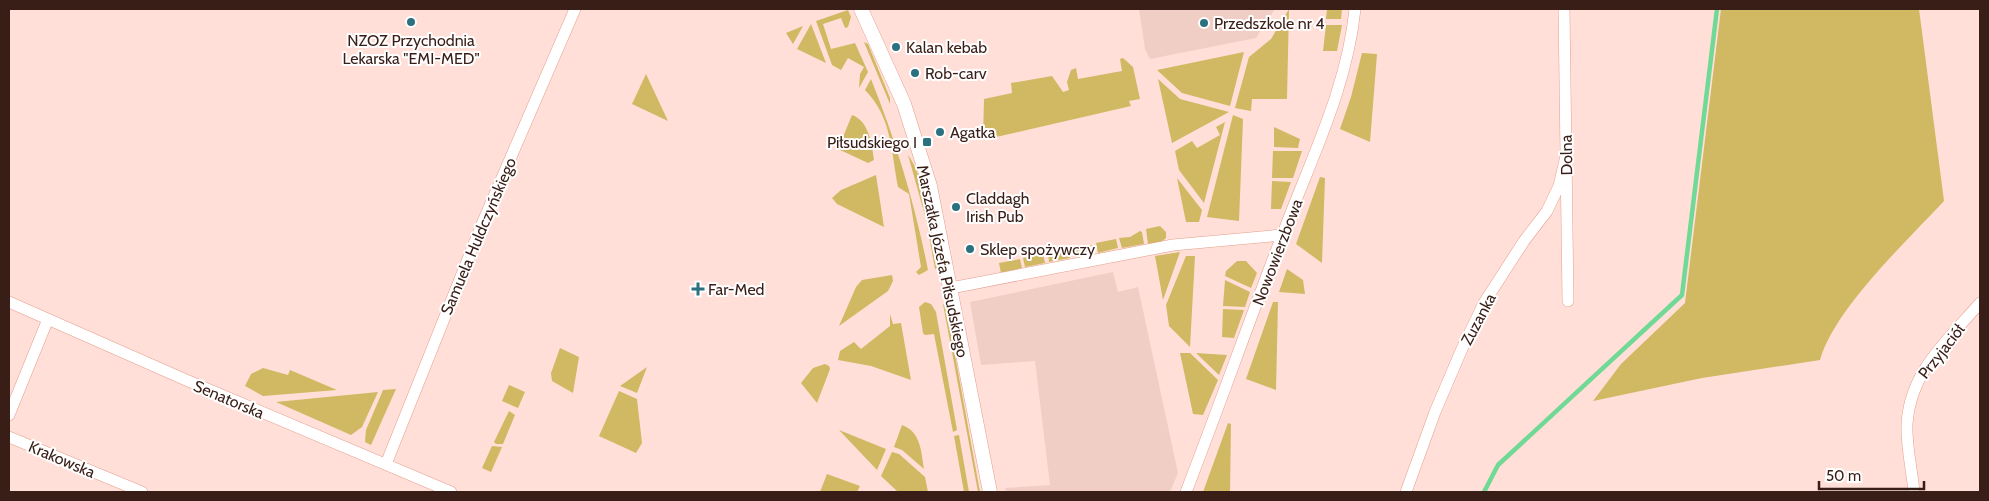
<svg xmlns="http://www.w3.org/2000/svg" width="1989" height="501" font-family="Cabin,sans-serif">
  <style>
    .built { fill: #f0cec6 }
    .green { fill: #d1b862 }
    .lines { fill: none; stroke-linecap: round; stroke-linejoin: round }
    .stream { stroke: #71d996; stroke-width: 4.5 }
    .minor-casing { stroke: #e69e8d; stroke-width: 12 }
    .tertiary-casing { stroke: #e69e8d; stroke-width: 15 }
    .minor { stroke: #fff; stroke-width: 11 }
    .tertiary { stroke: #fff; stroke-width: 14 }
    .poi-dot { fill: #2b717f; stroke: #fff; stroke-width: 2 }
    .labels { text-anchor: middle; stroke-width: 4; stroke-linejoin: round; paint-order: stroke }
    .poi-label { font-size: 16px; fill: #391e17; stroke: #fff; text-anchor: start }
    .street-label { font-size: 16px; fill: #391e17; stroke: #fff }
  </style>
  <rect width="100%" height="100%" fill="#ffdfd8"/>
  <path class="built" d="M1139 9H1275L1256 38 1150 59 1145 49Z
    M1113 272 1118 292 1138 287 1178 473 1170 492H1006L1005 488 1050 485 1035 361 981 365 970 302Z"/>
  <path class="green" d="M1289 9 1287 99H1252L1251 111 1235 108 1249 57 1271 39Z
    M1327 9H1342L1341 19H1326Z
    M1721 9H1919L1944 201C1906 242 1835 308 1820 360L1702 378 1593 401 1621 364 1685 303Z
    M848 10 851 17 848 27 845 28 841 18 823 24 831 49 855 43 868 72 859 88 860 74 864 67 848 58 841 70 832 65 816 21Z
    M811 24 826 63 797 49Z
    M1326 25H1342L1337 51H1323Z
    M803 26 793 44 786 33Z
    M864 42 868 44 890 98V104Z
    M1244 52 1230 106 1182 93 1157 70Z
    M1362 53 1377 54 1370 142 1340 129 1351 97Z
    M1123 58 1133 67 1140 99 1129 101 1131 106 983 140 984 99 1012 93 1011 83 1052 76 1063 92 1069 90 1067 82 1071 70 1076 68 1078 79 1122 71 1120 59Z
    M646 74 668 121 632 104Z
    M871 79C896 141 915 204 928 270L919 275 916 272 921 267 909 194 898 187C891 151 892 117 865 90Z
    M1158 79 1180 99 1229 112 1172 143Z
    M852 115C869 121 872 144 874 160L868 163 838 149Z
    M1233 115 1243 119 1239 221 1207 217Z
    M1225 122 1204 203 1179 170 1175 151 1192 141 1197 148 1220 135 1216 127Z
    M1274 127 1300 139 1298 148 1274 147Z
    M1273 151H1302L1293 178H1272Z
    M908 155C926 179 932 238 938 268L935 269 926 219Z
    M876 175 884 227 837 204 832 198 841 190Z
    M1320 177 1325 178 1322 263 1296 244Z
    M1177 178 1202 210 1199 222H1186Z
    M1272 181 1291 182 1281 209H1271Z
    M1160 226 1166 232V238L1161 242 1148 244 1146 229Z
    M1140 231 1142 232 1144 244 1122 248 1119 238 1130 237Z
    M1116 239 1118 248 1098 253 1096 243Z
    M1093 245 1095 253 1074 257 1072 249Z
    M1069 249 1070 258 1049 262 1048 253Z
    M1180 252 1163 300 1155 256Z
    M1043 254 1045 263 1025 267 1023 258Z
    M1186 256H1195L1190 347 1169 326 1166 305Z
    M1020 259 1022 268 1001 273 999 263Z
    M1237 261H1246L1257 273 1251 288 1225 276 1226 271Z
    M1287 269 1303 280 1305 294 1279 292Z
    M892 275 893 281 888 291 839 326 856 287 862 280Z
    M1225 280 1250 292 1245 307 1223 306Z
    M925 302 931 304 936 312 957 430 953 432 934 334 925 335 923 333 919 307Z
    M1273 302H1278L1276 390 1246 379Z
    M943 304 946 306 980 492H978Z
    M1223 309 1244 310 1234 338 1222 337Z
    M890 314 893 324 901 323 911 380 871 366 838 360 840 351 854 342 861 349 890 326Z
    M560 348 579 357 573 393 552 381 551 373Z
    M1180 353H1190L1218 380 1203 415 1193 414Z
    M1196 353 1227 355 1219 375Z
    M825 364 829 366 830 369 817 403 801 383 813 368Z
    M647 367 637 393 620 386Z
    M263 368 288 375 290 370 337 390 263 396 245 386 251 374Z
    M509 385 525 392 518 408 502 401Z
    M396 389 371 445 365 442 366 430 383 390Z
    M619 391 637 399 642 443 636 453 599 436Z
    M378 392 362 427 351 435 276 402Z
    M509 411 515 415 503 444H496L494 442Z
    M1228 423 1231 424 1230 492H1203Z
    M902 425C921 432 921 451 924 469L902 450 894 447Z
    M839 430 886 449 877 470Z
    M959 435 969 492H964L954 436Z
    M492 446 502 447 491 472 482 468Z
    M892 452 899 454 925 477 928 492H898L881 476Z
    M827 474 860 486 857 492H820Z"/>
  <g class="lines">
    <path class="stream" d="M1484 492 1498 465 1682 295 1717 9"/>
    <g class="minor-casing">
      <path id="minor" d="M1564 9 1568 301
        M951 288 1173 245 1282 235
        M9 302 186 380 451 492
        M9 415 48 319
        M9 437 142 492
        M386 464 482 224 575 9
        M1186 492C1219 407 1249 321 1282 236 1310 161 1347 89 1355 9
        M1406 492 1435 412 1461 351 1484 303 1524 241 1547 211 1559 186 1566 156
        M1914 492C1912 470 1906 446 1907 424 1910 371 1948 340 1980 303"/>
    </g>
    <g class="tertiary-casing">
      <path id="tertiary" d="M861 9 904 104 930 186 990 492"/>
    </g>
    <use href="#minor" class="minor"/>
    <use href="#tertiary" class="tertiary"/>
  </g>
  <g class="poi-dot">
    <circle cx="411" cy="22" r="5"/>
    <circle cx="1204" cy="23" r="5"/>
    <circle cx="896" cy="47" r="5"/>
    <circle cx="915" cy="73" r="5"/>
    <circle cx="940" cy="132" r="5"/>
    <rect x="922" y="137" width="10" height="10" rx="2.5"/>
    <circle cx="956" cy="207" r="5"/>
    <circle cx="970" cy="249" r="5"/>
    <path d="M695.5 281.5h5v5h5v5h-5v5h-5v-5h-5v-5h5z"/>
  </g>
  <g class="labels">
    <g class="poi-label">
      <text x="1214" y="29">Przedszkole nr 4</text>
      <text x="411" y="46" text-anchor="middle">NZOZ Przychodnia<tspan x="411" dy="18">Lekarska "EMI-MED"</tspan></text>
      <text x="906" y="53">Kalan kebab</text>
      <text x="925" y="79">Rob-carv</text>
      <text x="950" y="138">Agatka</text>
      <text x="917" y="148" text-anchor="end">Piłsudskiego I</text>
      <text x="966" y="204">Claddagh<tspan x="966" dy="18">Irish Pub</tspan></text>
      <text x="980" y="255">Sklep spożywczy</text>
      <text x="708" y="295">Far-Med</text>
    </g>
    <g class="street-label">
      <text transform="translate(1566 155) rotate(-91)" y="6">Dolna</text>
      <text transform="translate(478 236) rotate(-67)" y="6">Samuela Huldczyńskiego</text>
      <text transform="translate(1277 252) rotate(-69)" y="6">Nowowierzbowa</text>
      <text transform="translate(943 261) rotate(78)" y="6">Marszałka Józefa Piłsudskiego</text>
      <text transform="translate(1478 319) rotate(-62)" y="6">Zuzanka</text>
      <text transform="translate(1941 351) rotate(-52)" y="6">Przyjaciół</text>
      <text transform="translate(229 399) rotate(23)" y="6">Senatorska</text>
      <text transform="translate(62 459) rotate(23)" y="6">Krakowska</text>
    </g>
  </g>
  <rect width="1989" height="501" fill="none" stroke="#391e17" stroke-width="20"/>
  <path d="M1819 481v8h105v-8" fill="none" stroke="#391e17" stroke-width="2.5"/>
  <text x="1826" y="481" font-size="15" fill="#391e17" stroke="#ffffff" stroke-width="4" paint-order="stroke">50 m</text>
</svg>
